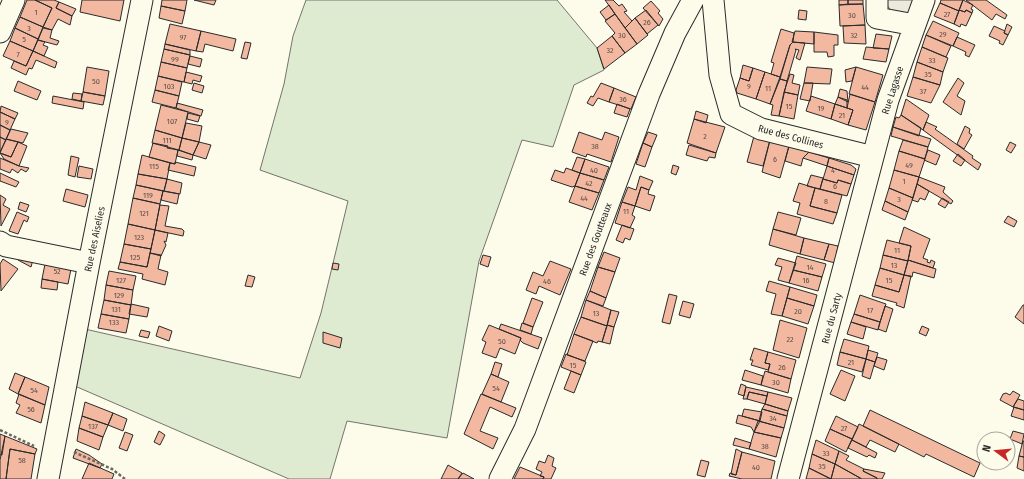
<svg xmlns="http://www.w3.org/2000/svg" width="1024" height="479" font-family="'Fira Sans Condensed',sans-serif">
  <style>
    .green { fill: #deebd1; stroke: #74746e }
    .parking { fill: #eceadb; stroke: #74746e }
    .building { fill: #f2b8a0; stroke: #2b2b2b }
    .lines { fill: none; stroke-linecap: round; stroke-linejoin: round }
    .minor-casing { stroke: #2b2b2b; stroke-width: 23 }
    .path { stroke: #6a6964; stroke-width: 2.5; stroke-dasharray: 3 2; stroke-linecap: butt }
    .minor { stroke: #fdfbea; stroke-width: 21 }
    .labels { text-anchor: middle; stroke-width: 3; stroke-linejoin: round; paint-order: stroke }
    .number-label { font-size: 8px; fill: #5d4e48 }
    .street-label { font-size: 10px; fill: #2b2b2b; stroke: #fdfbea }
  </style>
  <rect width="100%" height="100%" fill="#fdfbea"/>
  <path class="green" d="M306 0H557L597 48 604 70 574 85 553 147 522 140 479 261 447 438 347 421 330 479H289L68 383 76 327 300 378 321 313 348 201 260 170 284 84 293 36Z"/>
  <path class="parking" d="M883 0H918L906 16 893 13Z"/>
  <path class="building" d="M27 0H35L52 8 43 27 20 17Z
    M35 0H54L59 2 56 8 72 16 70 25 58 19 52 30 43 27 52 8Z
    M82 0H124L120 21 80 12Z
    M162 0H187L185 11 161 6Z
    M194 0H216L214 5Z
    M605 0H613L619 6 622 4 627 11 624 12 632 21 625 28Z
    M839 0H848V4L839 5Z
    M848 0H863V4H848Z
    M941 0H963L959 11 940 3Z
    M963 0 973 5 971 9 973 10 972 13 966 10 965 12 959 10Z
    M966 0H986L1007 15 1005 19 996 14 992 20Z
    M651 1 660 11 658 13 663 19 659 26 643 8Z
    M59 2 76 9 72 16 56 8Z
    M940 3 959 11 954 24 934 16Z
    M863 4 865 25 840 26 839 5Z
    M609 5 615 14 606 20 600 12Z
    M161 6 185 11 182 24 159 18Z
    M646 10 658 25 647 34 635 18Z
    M799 10 807 11 806 20 798 19Z
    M959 10 965 12 966 10 972 13 966 26 961 24 960 27 954 24Z
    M615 14 637 44 625 53 612 36 615 33 605 21Z
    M20 17 43 27 38 39 15 28Z
    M635 18 648 35 637 44 625 28Z
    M933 21 959 33 953 46 926 35Z
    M170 24 201 31 196 51 165 44Z
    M1007 24 1012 27 1008 35 1004 33Z
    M865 25 866 44 844 43 843 26Z
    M994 26 1005 31 1004 33 1008 35 1003 45 999 43 1000 41 989 36Z
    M15 28 38 39 33 51 10 41Z
    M43 28 52 30 50 38 59 41 57 45 38 40Z
    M781 29 794 33 793 42 790 45 780 77 771 74 774 63 771 62Z
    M201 31 236 39 233 51 205 44 203 52 196 51Z
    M795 31 814 32V44L792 42Z
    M814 32 838 35V45H834V56L828 57 827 52H814Z
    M876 34 892 36 889 49 873 48Z
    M926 35 951 46 946 57 922 47Z
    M612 36 625 53 604 69 597 48Z
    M957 37 975 45 969 57 965 55 966 52 953 46Z
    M38 40 45 42 43 45 48 47 44 56 33 51Z
    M10 41 33 51 26 66 3 56Z
    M245 42 251 43 247 59 241 58Z
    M793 42 805 43 800 60 796 58 799 50 795 49 796 50 787 81 780 79 790 45Z
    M165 44 190 50V55L164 49Z
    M866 47 889 49 886 62 863 59Z
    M922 47 948 58 943 72 917 62Z
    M164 49 190 55 187 68 161 62Z
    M33 51 57 62 55 68 36 60 32 69 29 68 26 75 11 68 14 61 26 66Z
    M190 56 202 59 200 67 188 64Z
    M161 62 187 68 184 82 158 76Z
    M917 62 943 72 940 85 913 77Z
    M743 65 753 68 749 81 740 78Z
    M87 67 109 71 105 96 83 92Z
    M807 67 832 69 830 84 804 83Z
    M856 67 883 75 875 102 849 94Z
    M856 67 852 81 846 82 845 70Z
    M753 68 765 72 756 99 737 93 736 90 740 78 749 81Z
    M186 72 202 76 200 82 193 80 192 84 184 82Z
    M765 72 780 77 770 104 756 99Z
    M790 74 794 75 792 83 800 85 798 95 784 92Z
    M158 76 182 82 179 96 155 90Z
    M913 77 940 85 931 103 907 96Z
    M958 78 964 83 957 96 965 101 961 115 943 102Z
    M780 79 787 81 779 116 771 115 773 105 770 104Z
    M18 81 41 91 37 100 14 91Z
    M194 83 204 86 202 93 192 90Z
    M601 83 614 88 609 102 598 98 593 106 587 103 591 96 593 97Z
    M804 83H813L810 101 800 99Z
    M614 88 636 97 631 109 609 102Z
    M840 89 847 91 848 102 838 97Z
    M155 90 179 96 176 108 152 102Z
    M83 92 105 96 103 105 81 101Z
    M784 92 798 95 794 119 779 116Z
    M73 93 82 94 81 101 72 99Z
    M850 94 875 102 866 130 848 125 853 110 847 108Z
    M53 96 84 102 83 109 52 103Z
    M811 96 835 104 831 119 806 111Z
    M838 97 847 100V108L835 104Z
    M906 99 929 115 923 130 901 115Z
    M177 103 203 110 201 116 176 108Z
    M617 104 630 109 627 117 614 113Z
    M835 104 853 110 848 125 831 119Z
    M161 105 188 112 182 138 155 130Z
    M1 106 18 113 15 119 0 112Z
    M696 111 708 115 706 123 694 119Z
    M0 112 15 119 10 130 0 125Z
    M188 113 200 116 198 122 187 119Z
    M901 115 921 128 919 136 893 127 896 117 899 118Z
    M694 119 725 127 716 153 687 143Z
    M926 122 937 127 935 129 973 156 972 158 981 164 978 170 923 130Z
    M186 123 202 126 199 142 182 138Z
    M0 125 10 130 6 140 0 137Z
    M965 126 970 129 969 133 972 135 964 149 957 144Z
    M893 127 931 139 928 147 891 136Z
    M11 129 28 133 23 143 6 139Z
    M155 130 182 138 179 150 152 143Z
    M579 132 602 140 605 132 619 137 611 162 587 154 586 157 572 152Z
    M648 132 657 135 652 147 643 143Z
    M754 136 770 140 763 166 747 162Z
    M0 137 6 140 0 152Z
    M182 138 199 142 193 155 179 150Z
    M6 139 18 142 11 157 0 153Z
    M770 140 789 146 780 178 762 172Z
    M903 140 928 147 925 159 899 151Z
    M18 142 27 146 19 166 4 159 0 153 11 157Z
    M199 142 211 145 206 159 193 155Z
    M1010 142 1016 145 1011 153 1006 150Z
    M153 143 168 146 167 148 178 150 175 164 149 157Z
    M643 143 652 147 645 167 636 164Z
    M689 145 716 153 715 158 709 157 707 161 686 155Z
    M789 146 809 152 803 158 801 166 785 161Z
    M178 150 193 155 192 160 177 156Z
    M928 150 940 155 936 165 924 160Z
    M899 151 925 159 919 177 894 170Z
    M809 152 829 158 827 166 803 158Z
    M958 154 965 160 961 166 953 161Z
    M142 155 170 163 167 179 138 174Z
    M71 156 79 158 75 177 68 175Z
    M577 157 585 159 580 173 572 170Z
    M0 158 19 166 29 168 26 172 21 169 18 173 12 169 10 173 0 169Z
    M829 158 851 165 856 169 854 175 827 166Z
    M585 159 609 167 604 180 580 173Z
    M175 162 196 167 194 176 168 170 170 163 175 164Z
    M673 165 679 167 676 175 671 173Z
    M79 166 93 169 91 179 77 177Z
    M827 166 854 175 851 184 838 180 837 183 823 179Z
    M566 168 580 173 575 186 572 187 551 180 555 170 564 173Z
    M894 170 919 177 913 198 889 188Z
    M0 173 19 182 16 187 0 181Z
    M580 173 604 180 599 193 575 186Z
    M138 174 167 179 164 191 136 185Z
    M811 175 823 178 820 189 807 186Z
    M640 176 653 181 649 190 641 187 635 206 622 202 628 187 636 190Z
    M919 177 945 187 943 192 953 201 951 204 917 184Z
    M167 179 182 183 180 194 164 191Z
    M823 179 837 183 838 180 851 184 847 196 820 189Z
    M799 183 815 188 810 206 837 213 833 224 797 214 800 203 793 201Z
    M917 184 929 191 925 200 920 198 918 202 912 200Z
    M136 185 163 191 160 204 133 198Z
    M575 186 599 193 592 210 569 202Z
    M641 187 649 190 648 194 655 196 650 211 635 206Z
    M815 188 842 195 837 213 810 206Z
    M889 188 913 198 908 212 885 201Z
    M66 189 88 195 85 207 63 201Z
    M163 191 179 194 177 204 161 200Z
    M0 195 6 199 3 205 10 209 1 226Z
    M133 198 160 204 155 230 128 224Z
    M942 198 949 202 945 208 938 204Z
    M885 201 908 212 905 220 882 210Z
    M20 202 29 205 26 212 18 209Z
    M622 202 635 206 632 215 635 217 630 228 615 223Z
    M160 205 169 206 165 226 182 229 184 231 183 236 155 230Z
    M17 212 29 217 27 222 24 220 18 234 9 231Z
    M778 212 801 218 796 235 773 229Z
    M1008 216 1017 221 1014 227 1004 222Z
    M128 224 155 230 151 249 124 244Z
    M622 225 634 229 630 240 625 238 623 243 616 240Z
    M904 227 930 239 923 258 928 260 927 262 930 263 931 260 935 262 933 268 908 260 911 246 899 243Z
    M773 229 804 238 800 254 769 245Z
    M155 230 168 233 166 242 164 241 166 245 161 256 150 253Z
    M804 238 829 244 824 260 800 254Z
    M887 240 911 246 908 261 883 255Z
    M124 244 151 249 147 267 120 262Z
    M829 244 838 246 835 263 824 260Z
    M604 252 620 258 615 272 598 267Z
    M21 253 34 256 31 267 18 260Z
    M150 253 161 255 158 269 168 272 165 285 142 279 143 274 118 269 120 262 147 267Z
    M483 255 491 257 488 267 480 264Z
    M883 255 908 261 904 275 880 268Z
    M797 256 826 264 822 277 793 270Z
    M778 258 796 263 789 283 778 280 782 267 775 265Z
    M3 259 18 269 1 291 0 264Z
    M46 259 72 264 68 284 42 279Z
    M908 260 936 269 934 278 913 272 912 277 904 275Z
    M550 261 571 269 560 295 539 286 536 294 526 290 533 272 543 276Z
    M333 263 339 264 338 270 332 269Z
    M598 267 615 272 606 298 590 291Z
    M880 268 904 275 899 292 875 285Z
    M793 270 822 277 818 291 789 283Z
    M109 271 136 276 133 290 106 285Z
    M248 275 255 277 252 287 245 286Z
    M904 275 911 276 904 308 896 305 897 303 872 296 875 285 899 292Z
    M42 279 58 282 57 290 41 288Z
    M769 281 790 287 782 316 771 314 776 294 766 291Z
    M106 285 133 290 131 305 104 300Z
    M790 287 817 295 814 306 787 298Z
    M590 291 606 298 603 306 586 300Z
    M669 294 677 296 670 324 662 322Z
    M860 295 886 304 880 322 854 314Z
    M532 298 543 302 533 327 523 323Z
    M787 298 814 306 808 324 782 316Z
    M104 300 131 305 129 319 101 314Z
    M586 300 611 310 607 326 581 317Z
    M683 301 694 304 690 318 679 315Z
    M131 304 149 308 147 317 129 314Z
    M1023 305H1024V324L1015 317Z
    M885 306 893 309 886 332 878 329Z
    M611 310 619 312 614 327 607 325Z
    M101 314 129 319 126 333 98 328Z
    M854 314 880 322 878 330 851 322Z
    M581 317 607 326 602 342 598 341 597 343 574 334Z
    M780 320 807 328 799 358 773 350Z
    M851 322 866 327 863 339 847 334Z
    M522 323 533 327 531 334 520 330Z
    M501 324 542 338 538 349 523 343 520 340 521 338 499 329Z
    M489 325 521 338 515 354 500 348 496 358 482 353 486 342 482 340Z
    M607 325 614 327 610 344 602 342Z
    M159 326 172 331 169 341 156 336Z
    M922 326 929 329 926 336 919 333Z
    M141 330 150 332 148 338 139 336Z
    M323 332 342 338 340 348 323 343Z
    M574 334 593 341 585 361 567 355Z
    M844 339 869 346 866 359 840 352Z
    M754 348 768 352 765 363 770 364 768 370 751 365 753 360H750Z
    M868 350 878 353 875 362 866 359Z
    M768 352 796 360 791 379 768 372 770 364 765 363Z
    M840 352 866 359 862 372 837 365Z
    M566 354 586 362 581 375 561 367Z
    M877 357 887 360 884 370 874 366Z
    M866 359 875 362 870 379 862 376Z
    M495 362 502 364 498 377 491 374Z
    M745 370 763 376 761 385 742 380Z
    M841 370 855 376 845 401 830 394Z
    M571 371 581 375 574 393 564 389Z
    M765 371 791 379 788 393 761 385Z
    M15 373 25 377 18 394 9 389Z
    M491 374 509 382 501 402 482 394Z
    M25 377 49 387 45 405 18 394Z
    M741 384 746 386 744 396 738 394Z
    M746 387 768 392 767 396 749 392 747 399H743Z
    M1013 391 1020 395 1013 407 1000 400 1003 394 1006 393 1010 395Z
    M749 392 767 396 765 404 747 399Z
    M768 392 792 398 788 411 765 404Z
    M19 394 45 405 41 423 16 413 20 405 16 403Z
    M481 394 516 408 512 417 490 407 480 431 498 438 493 449 464 434Z
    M1018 399 1024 401V410L1013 407Z
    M85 402 113 413 108 425 82 416Z
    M765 404 788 411 787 416 762 409Z
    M1014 407 1024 410V420L1011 416Z
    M744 409 762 412 760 421 742 416Z
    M762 409 787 416 784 428 759 421Z
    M870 410 980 463 974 477 926 454 924 457 863 426Z
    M113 413 127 419 123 431 108 425Z
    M738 415 760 421 754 432 751 427 736 423Z
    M82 416 108 425 103 437 79 428Z
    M836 416 858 427 852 439 830 429Z
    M758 421 784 428 781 438 754 432Z
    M859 424 899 444 895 452 870 440 866 447 852 440Z
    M79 428 103 437 99 450 77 441Z
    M830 429 852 439 846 452 825 441Z
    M159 431 165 435 160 445 154 442Z
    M1013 431 1024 434 1022 444 1010 439Z
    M125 432 133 435 127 451 119 448Z
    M754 432 781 438 776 457 749 449Z
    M0 434 5 436 2 455H0Z
    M5 436 37 449 35 454 10 449 6 479H0V460Z
    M735 438 751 443 749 449 733 445Z
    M816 440 839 451 835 464 812 454Z
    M852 440 877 453 875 458 869 455 867 457 848 448Z
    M1023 441H1024V457L1019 456Z
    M10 449 35 454 31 479H6Z
    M76 449 89 455 102 464 100 468 73 458Z
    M736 449 742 452 736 475 731 474Z
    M839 451 849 456 846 460 864 469 863 471 877 478V479H862L835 464Z
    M742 452 775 461 771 479H742L729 476 730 473 736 475Z
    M812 454 835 464 831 479 809 468Z
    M548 455 554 458 552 466 556 468 551 479H543L544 477 540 476 542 472 536 469 539 461 545 463Z
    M1019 456 1024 457V471L1017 468Z
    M701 460 709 462 705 477 697 475Z
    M89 463 114 474 112 479H82Z
    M835 464 860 478V479H831Z
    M448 465 462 473 458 479H441Z
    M520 467 544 477 543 479H514Z
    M809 468 831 479H806Z
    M864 469 885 473 882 479H877V478L863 471Z
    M463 473 474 479H458Z"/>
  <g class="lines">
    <g class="minor-casing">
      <path id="minor" d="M713 0 720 75 731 114 761 129 873 157
        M877 0V18L915 25
        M0 32 14 0
        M0 242 6 246 89 263
        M48 479 89 263 142 0
        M500 479 525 429 649 94 675 33 693 0
        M788 479 888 100 924 0"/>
    </g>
    <path class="path" d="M0 430 34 446
      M74 452 112 469 125 479"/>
    <use href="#minor" class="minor"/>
  </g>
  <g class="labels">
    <g class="number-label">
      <text x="36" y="15">1</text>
      <text x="947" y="17">27</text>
      <text x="852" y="18">30</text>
      <text x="647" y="25">26</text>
      <text x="29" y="31">3</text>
      <text x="943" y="37">29</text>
      <text x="622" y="38">30</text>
      <text x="854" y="38">32</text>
      <text x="183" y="40">97</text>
      <text x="24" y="42">5</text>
      <text x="610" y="53">32</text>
      <text x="18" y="57">7</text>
      <text x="175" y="62">99</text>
      <text x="932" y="63">33</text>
      <text x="928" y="77">35</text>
      <text x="96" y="84">50</text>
      <text x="169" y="89">103</text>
      <text x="749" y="89">9</text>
      <text x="865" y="90">44</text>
      <text x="768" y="91">11</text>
      <text x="923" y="94">37</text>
      <text x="623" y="102">36</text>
      <text x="789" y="109">15</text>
      <text x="821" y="111">19</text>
      <text x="842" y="118">21</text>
      <text x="172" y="124">107</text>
      <text x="7" y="125">9</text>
      <text x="705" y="139">2</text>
      <text x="167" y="143">111</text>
      <text x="595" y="149">38</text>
      <text x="775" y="162">6</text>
      <text x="909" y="168">49</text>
      <text x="154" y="169">115</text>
      <text x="594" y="173">40</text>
      <text x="833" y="173">4</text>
      <text x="904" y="184">1</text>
      <text x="589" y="186">42</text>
      <text x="835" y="189">6</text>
      <text x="148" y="198">119</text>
      <text x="584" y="201">44</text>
      <text x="899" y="202">3</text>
      <text x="826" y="204">8</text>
      <text x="626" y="214">11</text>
      <text x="144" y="216">121</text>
      <text x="139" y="240">123</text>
      <text x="897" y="253">11</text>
      <text x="135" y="260">125</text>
      <text x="894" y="268">13</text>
      <text x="810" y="270">14</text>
      <text x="57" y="274">52</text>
      <text x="121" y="283">127</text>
      <text x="806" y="283">16</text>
      <text x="889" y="283">15</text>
      <text x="547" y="284">46</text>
      <text x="119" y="298">129</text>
      <text x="116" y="312">131</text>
      <text x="870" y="313">17</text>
      <text x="798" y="314">20</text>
      <text x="596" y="316">13</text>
      <text x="114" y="325">133</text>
      <text x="790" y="342">22</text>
      <text x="502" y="344">50</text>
      <text x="851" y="365">21</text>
      <text x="573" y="368">15</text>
      <text x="782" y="370">26</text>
      <text x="776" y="385">30</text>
      <text x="496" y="391">54</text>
      <text x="34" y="393">54</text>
      <text x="31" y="412">56</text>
      <text x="773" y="421">34</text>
      <text x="93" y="429">137</text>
      <text x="844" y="431">27</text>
      <text x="765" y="449">38</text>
      <text x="826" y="456">33</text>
      <text x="22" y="463">58</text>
      <text x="822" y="469">35</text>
      <text x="756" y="470">40</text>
    </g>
    <g class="street-label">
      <text transform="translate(892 90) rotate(-72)" y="4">Rue Lagasse</text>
      <text transform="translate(791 136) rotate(15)" y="4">Rue des Collines</text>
      <text transform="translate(94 239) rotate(-78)" y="4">Rue des Aiselies</text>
      <text transform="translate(595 239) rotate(-70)" y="4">Rue des Goutteaux</text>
      <text transform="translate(831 318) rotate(-75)" y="4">Rue du Sarty</text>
    </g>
  </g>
  <g transform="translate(996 451) rotate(286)"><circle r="19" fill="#fdfbea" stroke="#a9a89e"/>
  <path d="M0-3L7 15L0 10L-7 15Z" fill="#c62828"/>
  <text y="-6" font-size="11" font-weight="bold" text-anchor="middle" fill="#2b2b2b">N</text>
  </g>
</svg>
